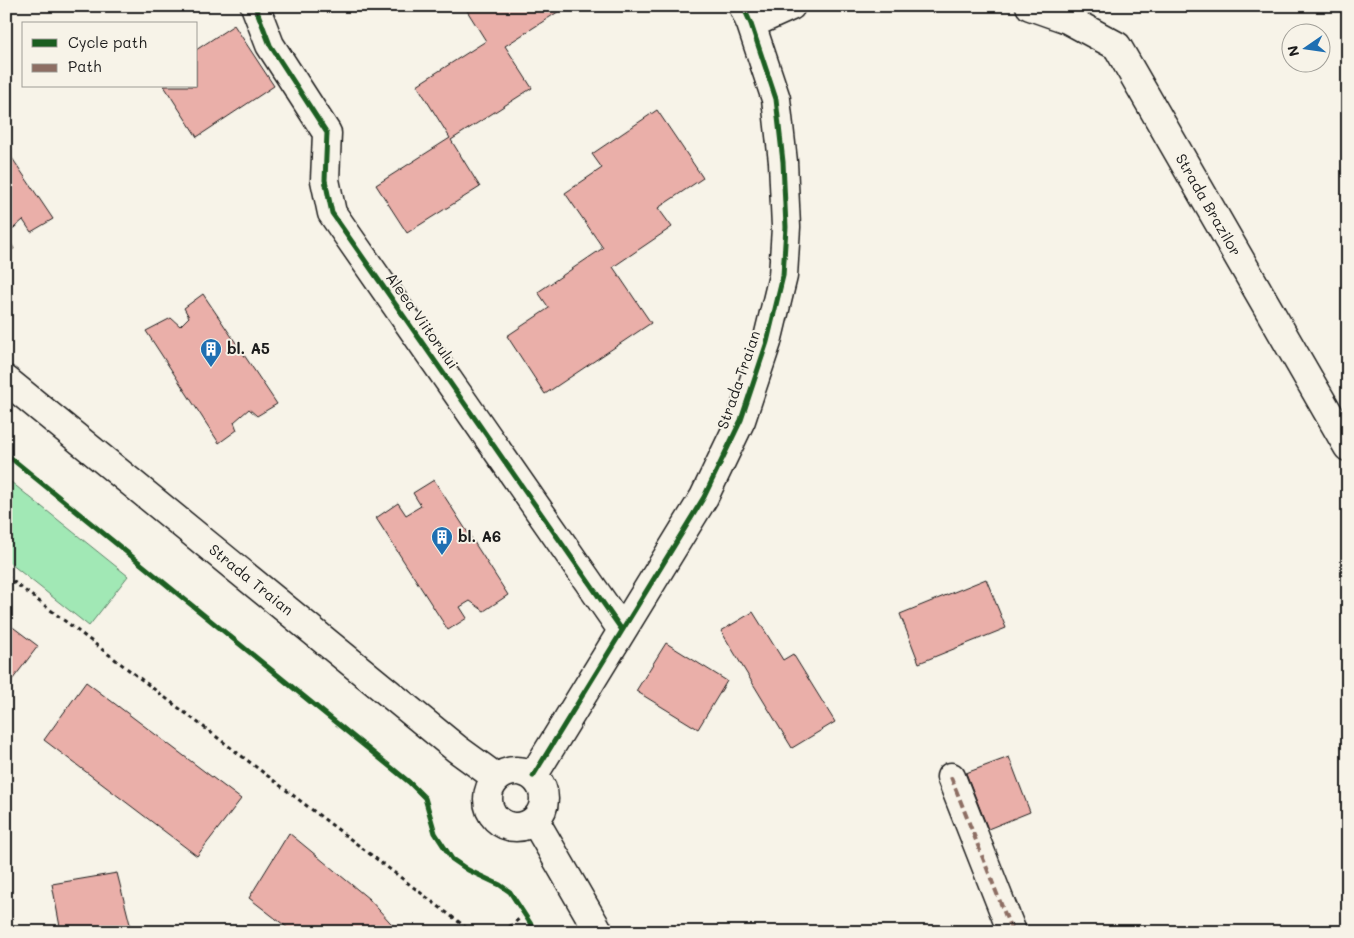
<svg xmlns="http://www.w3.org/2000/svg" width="1354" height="938" font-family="Mali,sans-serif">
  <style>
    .green { fill: #a1e8b5; stroke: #5e8268 }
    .building { fill: #eaafa9; stroke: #1c1c1c }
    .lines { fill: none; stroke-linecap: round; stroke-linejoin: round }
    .minor-casing { stroke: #1c1c1c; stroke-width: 31 }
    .path { stroke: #1c1c1c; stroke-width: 3; stroke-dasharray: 4 4; stroke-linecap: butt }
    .minor { stroke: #f7f3e8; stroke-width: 28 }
    .quiet { stroke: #8d6e63; stroke-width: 4; stroke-dasharray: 8 4; stroke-linecap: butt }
    .cycleway-casing { stroke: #f7f3e8; stroke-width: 8 }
    .cycleway { stroke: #1b5e20; stroke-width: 5 }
    .labels { text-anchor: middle; stroke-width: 4; stroke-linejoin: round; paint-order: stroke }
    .street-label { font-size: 15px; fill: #1c1c1c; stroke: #f7f3e8 }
    .poi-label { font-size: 15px; font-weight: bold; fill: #1c1c1c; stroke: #f7f3e8; text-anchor: start }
  </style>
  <rect width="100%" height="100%" fill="#f7f3e8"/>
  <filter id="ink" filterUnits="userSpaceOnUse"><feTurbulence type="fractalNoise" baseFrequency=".02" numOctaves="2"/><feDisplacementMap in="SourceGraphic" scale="10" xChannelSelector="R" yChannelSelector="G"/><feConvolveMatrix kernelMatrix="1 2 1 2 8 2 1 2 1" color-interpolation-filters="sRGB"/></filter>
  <g filter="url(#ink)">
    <path class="green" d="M6 478 128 576 89 626 6 560Z"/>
    <path class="building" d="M464 6H567L505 46 532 88 451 140 480 187 407 233 376 185 450 138 417 85 486 41Z
      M234 25 274 86 197 137 164 86H196V50Z
      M657 110 703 178 658 208 672 227 613 267 651 323 545 394 507 336 549 308 538 292 603 248 565 193 602 168 592 154Z
      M6 149 53 219 31 232 23 220 7 234 14 249 6 252Z
      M203 294 277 404 257 416 249 409 234 422 237 430 219 443 146 331 171 318 180 326 189 317 184 308Z
      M434 480 508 595 484 611 470 601 460 607 467 618 448 630 376 518 398 503 406 515 421 506 413 493Z
      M986 579 1006 628 919 663 900 614Z
      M753 612 783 660 793 654 835 722 792 748 721 631Z
      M6 622 38 646 6 688Z
      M666 643 727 681 698 729 636 691Z
      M86 682 241 799 197 856 44 740Z
      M1009 757 1030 812 988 829 966 773Z
      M289 833 369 899 399 932H293L249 898Z
      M117 873 132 932H61L52 884Z"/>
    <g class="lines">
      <g class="minor-casing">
        <path id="minor" d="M255 6 270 45 327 133 325 180 332 213 622 630
          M1030 6 1067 19 1117 46 1348 447
          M751 24 791 6
          M6 380 457 749 497 778
          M488 799a28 28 0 1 1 56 0a28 28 0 1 1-56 0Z
          M533 776 704 497 741 420 767 342 783 276 786 227 783 162 776 99 751 24 743 6
          M951 777 1012 932
          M535 821 599 932"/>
      </g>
      <path class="path" d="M6 576 472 932
        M503 932 525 914"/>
      <use href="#minor" class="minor"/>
      <path class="quiet" d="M951 777 1012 932"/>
      <g class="cycleway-casing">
        <path id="cycleway" d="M255 6 270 45 327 133 325 180 332 213 622 630
          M6 454 409 782 425 798 435 833 452 859 468 870 500 885 510 892 536 932
          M533 776 704 497 741 420 767 342 783 276 786 227 783 162 776 99 751 24 743 6"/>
      </g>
      <use href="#cycleway" class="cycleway"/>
    </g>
  </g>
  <defs>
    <g id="building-pin" transform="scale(1.125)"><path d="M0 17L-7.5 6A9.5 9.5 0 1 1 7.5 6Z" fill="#1f6fb2" stroke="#f7f3e8"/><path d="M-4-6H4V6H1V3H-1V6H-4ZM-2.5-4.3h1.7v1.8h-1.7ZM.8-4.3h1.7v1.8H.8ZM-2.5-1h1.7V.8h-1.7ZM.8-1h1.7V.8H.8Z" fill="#fff"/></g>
  </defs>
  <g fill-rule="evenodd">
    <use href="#building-pin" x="211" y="349"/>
    <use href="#building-pin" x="442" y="537"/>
  </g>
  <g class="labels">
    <g class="street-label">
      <text transform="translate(1208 205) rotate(60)" y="5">Strada Brazilor</text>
      <text transform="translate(422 321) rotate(55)" y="5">Aleea Viitorului</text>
      <text transform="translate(739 380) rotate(-71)" y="5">Strada Traian</text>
      <text transform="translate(251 580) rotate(39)" y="5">Strada Traian</text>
    </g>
    <g class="poi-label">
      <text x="227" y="354">bl. A5</text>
      <text x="458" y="542">bl. A6</text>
    </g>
  </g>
  <rect width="1354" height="938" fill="none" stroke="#f7f3e8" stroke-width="25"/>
  <rect x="12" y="12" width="1329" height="913" fill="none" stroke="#1c1c1c" stroke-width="2" filter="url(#ink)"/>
  <rect x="22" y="22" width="175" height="65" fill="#f7f3e8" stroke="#9f9d96"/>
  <rect x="32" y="39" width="25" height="8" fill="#1b5e20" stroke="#9f9d96"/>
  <text x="68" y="48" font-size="15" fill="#1c1c1c">Cycle path</text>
  <rect x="32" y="64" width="25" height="8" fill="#8d6e63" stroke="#9f9d96"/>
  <text x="68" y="72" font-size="15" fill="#1c1c1c">Path</text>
  <g transform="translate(1306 48) rotate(257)"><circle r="24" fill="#f7f3e8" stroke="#9f9d96"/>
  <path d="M0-4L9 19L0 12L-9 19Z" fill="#1f6fb2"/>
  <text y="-8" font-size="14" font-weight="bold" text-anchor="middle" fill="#1c1c1c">N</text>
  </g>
</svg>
